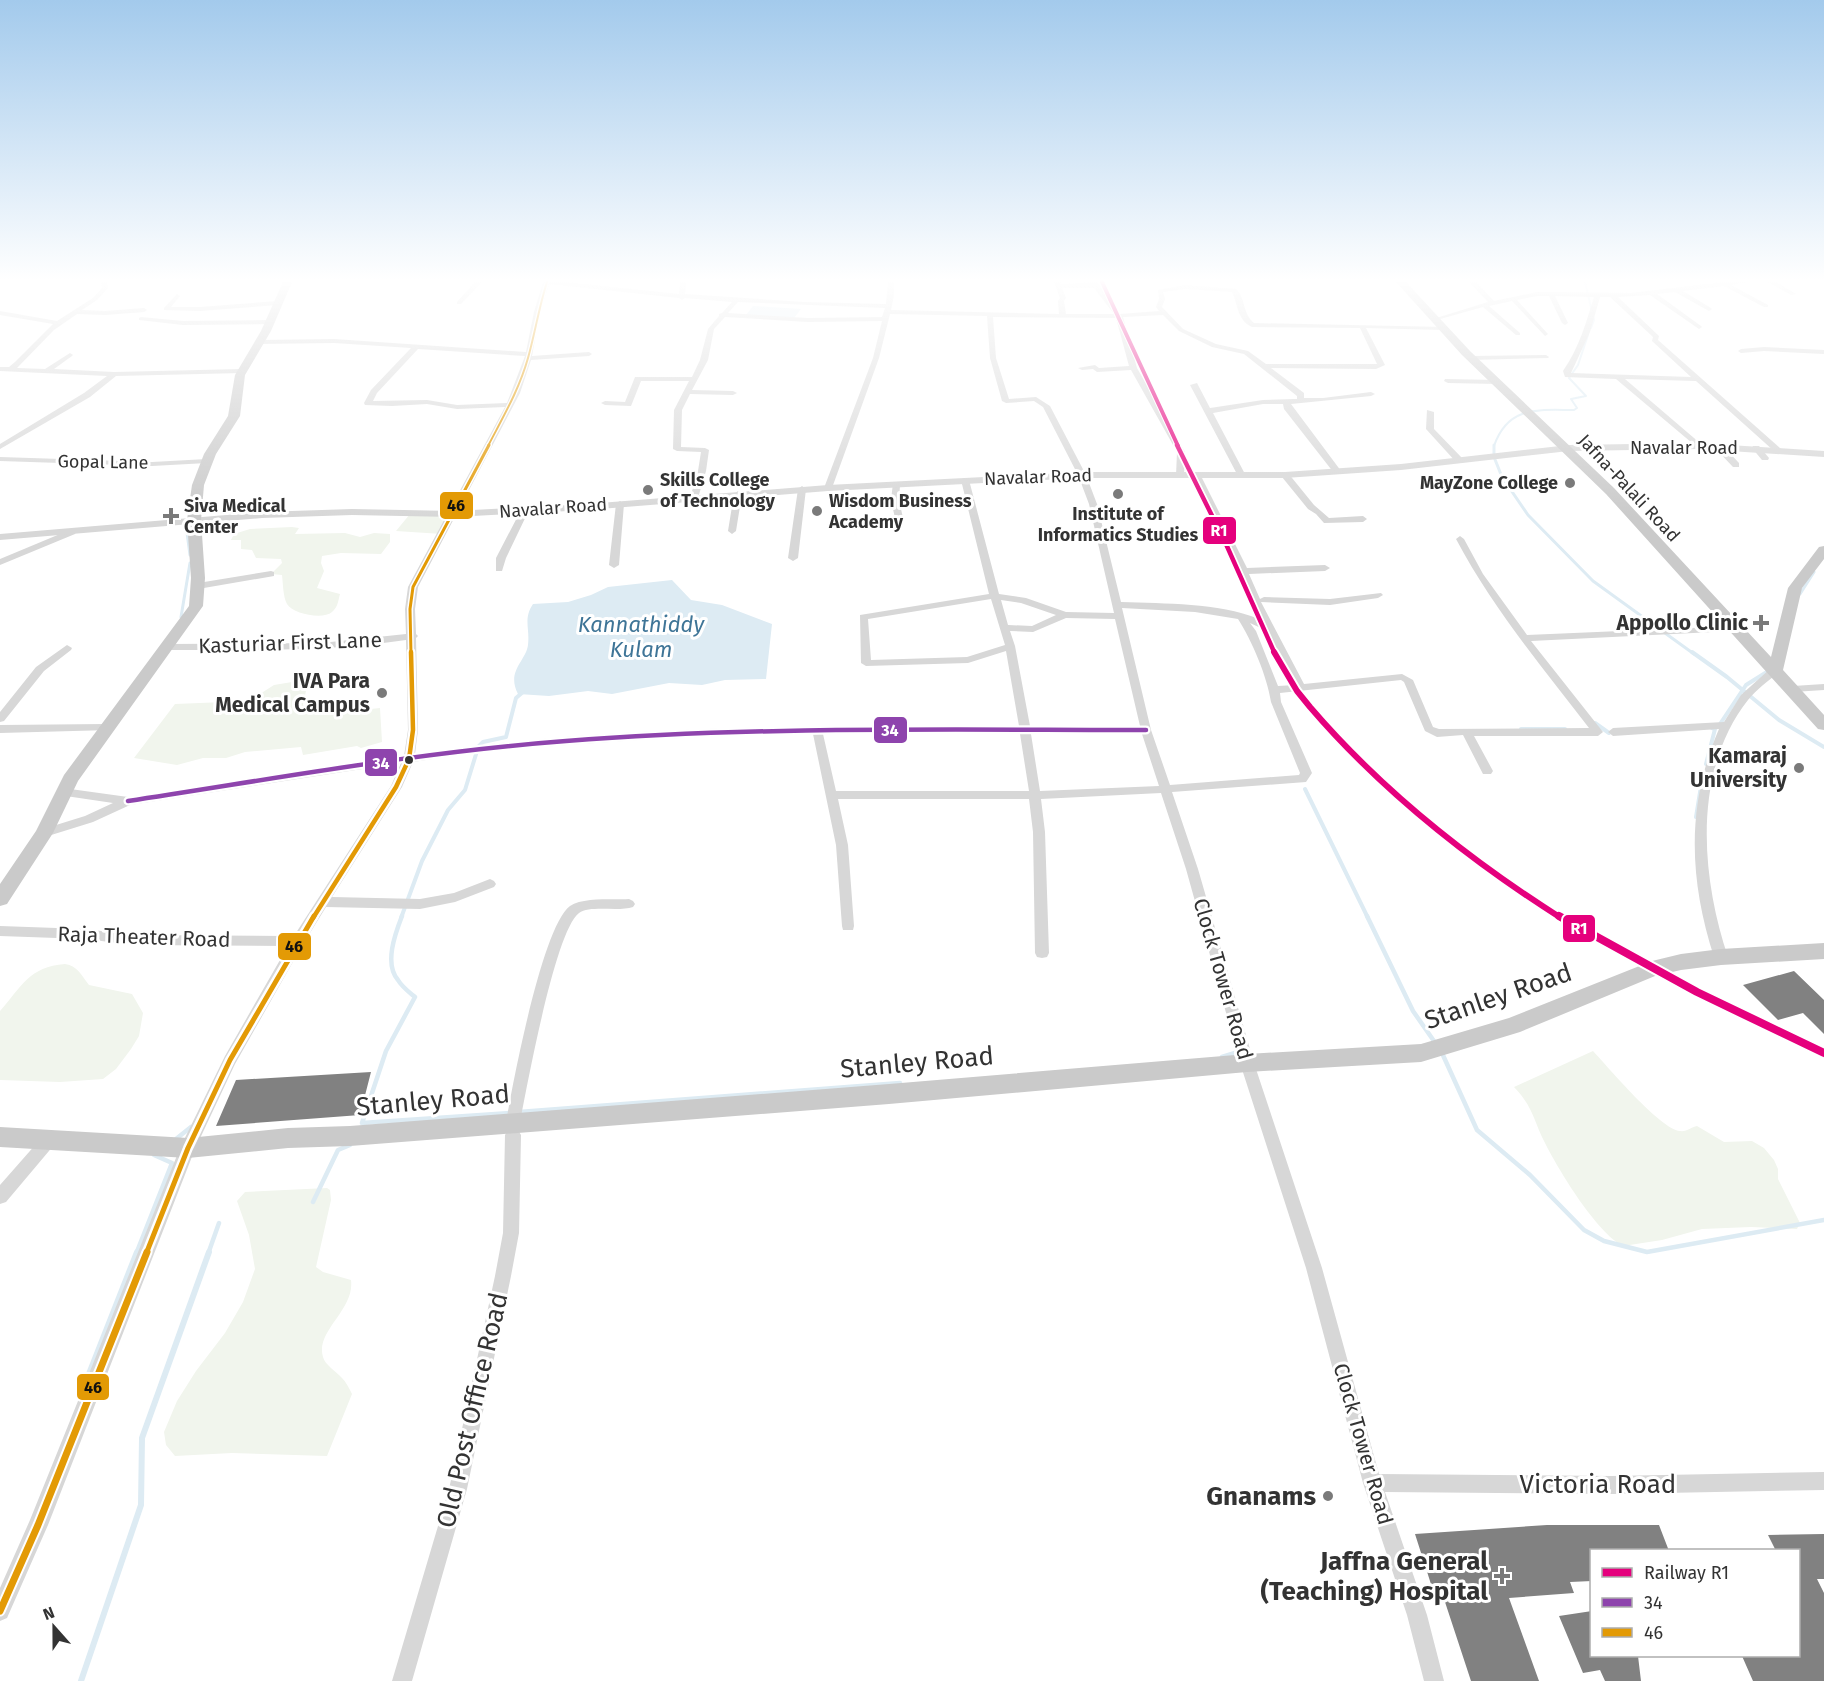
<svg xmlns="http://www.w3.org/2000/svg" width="1824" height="1681" font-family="'Fira Sans',sans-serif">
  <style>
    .green { fill: #f1f5ed }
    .water { fill: #ddebf3 }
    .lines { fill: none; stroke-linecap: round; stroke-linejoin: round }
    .stream-far4 { stroke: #ddebf3; stroke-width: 2 }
    .stream-far3 { stroke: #ddebf3; stroke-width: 3 }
    .stream-far2 { stroke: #ddebf3; stroke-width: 4 }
    .stream-far1 { stroke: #ddebf3; stroke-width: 4.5 }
    .stream { stroke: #ddebf3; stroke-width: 6 }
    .building { fill: #818181 }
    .minor { fill: #d7d7d7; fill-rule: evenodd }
    .tertiary { fill: #d7d7d7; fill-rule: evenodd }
    .primary { fill: #cacaca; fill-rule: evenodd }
    .bus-1-casing { stroke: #fff; stroke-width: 9 }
    .bus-2-far4-casing { stroke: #fff; stroke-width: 4.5 }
    .bus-2-far3-casing { stroke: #fff; stroke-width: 6 }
    .bus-2-far2-casing { stroke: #fff; stroke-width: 9 }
    .bus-2-far1-casing { stroke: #fff; stroke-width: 10 }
    .bus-2-casing { stroke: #fff; stroke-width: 11 }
    .bus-1 { stroke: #8e44ad; stroke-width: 4.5 }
    .bus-2-far4 { stroke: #e39a05; stroke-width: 2 }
    .bus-2-far3 { stroke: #e39a05; stroke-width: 3 }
    .bus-2-far2 { stroke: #e39a05; stroke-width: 4.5 }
    .bus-2-far1 { stroke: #e39a05; stroke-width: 5 }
    .bus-2 { stroke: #e39a05; stroke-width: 7 }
    .rail-1-far3-casing { stroke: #fff; stroke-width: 6 }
    .rail-1-far2-casing { stroke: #fff; stroke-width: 8 }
    .rail-1-far1-casing { stroke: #fff; stroke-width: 10 }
    .rail-1-casing { stroke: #fff; stroke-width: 12 }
    .rail-1-far3 { stroke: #e5007d; stroke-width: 4 }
    .rail-1-far2 { stroke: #e5007d; stroke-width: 4.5 }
    .rail-1-far1 { stroke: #e5007d; stroke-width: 6 }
    .rail-1 { stroke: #e5007d; stroke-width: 8 }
    .poi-dot { fill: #7a7a7a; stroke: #fff; stroke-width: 2 }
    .bus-dot { fill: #333; stroke: #fff; stroke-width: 2 }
    .labels { text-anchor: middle; stroke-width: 6; stroke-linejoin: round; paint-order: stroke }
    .far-street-label { font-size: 18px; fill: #333; stroke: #fff }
    .far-poi-label { font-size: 18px; font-weight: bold; fill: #333; stroke: #fff; text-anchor: start }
    .poi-label { font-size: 21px; font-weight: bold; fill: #333; stroke: #fff; text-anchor: end }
    .street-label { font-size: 21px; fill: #333; stroke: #fff }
    .water-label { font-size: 22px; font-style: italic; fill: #3f7597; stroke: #fff }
    .near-street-label { font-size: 26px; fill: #333; stroke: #fff }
    .near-poi-label { font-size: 26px; font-weight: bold; fill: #333; stroke: #fff; text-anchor: end }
    .line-badge { stroke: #fff; stroke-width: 2 }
    .badge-label { font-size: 16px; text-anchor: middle; font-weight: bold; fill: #fff }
    .pale-badge-label { font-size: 16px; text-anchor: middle; font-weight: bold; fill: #111 }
  </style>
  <rect width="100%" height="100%" fill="#fff"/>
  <path class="green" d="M410 514H454L442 534 396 531Z
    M292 527 299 528 295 534 345 533 360 537 374 533 390 534V542L381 554 341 553 322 556 321 563 324 571 317 588 340 594C338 601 338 607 332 612 323 620 293 614 287 604 283 597 283 583 282 575L271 574 282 563 281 559 256 558 252 550 241 549V540H231L234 534 250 529Z
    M298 681 307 686 303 705 306 708 335 706 339 712H343L380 708 382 742 361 748 357 746 303 755 301 747 245 752 226 758H203L177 765 134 758 175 704 249 701 274 685Z
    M65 964C78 966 81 975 89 985L132 994 143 1013 139 1036 131 1049 116 1069 103 1079 60 1082 0 1080V1011C22 986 29 967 65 964Z
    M1593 1051C1609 1068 1660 1129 1680 1131 1687 1132 1691 1127 1697 1126L1724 1142 1752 1141 1764 1148 1774 1160 1778 1169V1179L1800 1223 1797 1229 1751 1227 1702 1229 1662 1240 1623 1246C1597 1233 1559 1171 1545 1143 1533 1120 1534 1108 1514 1087Z
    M327 1188 330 1190 331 1200 316 1267 323 1272 351 1280C355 1310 315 1331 323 1357 325 1365 336 1371 342 1378 346 1382 349 1388 352 1394L327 1456 232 1453 175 1456 166 1445 164 1432 177 1401 196 1371 225 1333 243 1302 255 1269 249 1235 237 1201 245 1192Z"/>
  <path class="water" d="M753 306 801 309 794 318 746 315Z
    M672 580 691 600 722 605 772 624 766 679 725 680 702 685 669 683 612 694 588 691 549 696 518 694C506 671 526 661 528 645 530 628 523 619 533 604L568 602 591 595 608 587Z"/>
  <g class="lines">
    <path class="stream-far4" d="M1585 282 1594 320 1591 328
      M1494 446C1508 405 1539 410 1574 410L1577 408 1571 399 1586 396 1569 378 1578 365 1588 335"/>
    <path class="stream-far3" d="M1494 445V457L1502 477 1528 515 1593 581 1694 654
      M186 525 190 555
      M1800 594 1814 572
      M181 617 190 563"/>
    <path class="stream-far2" d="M1692 652 1727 677 1779 720 1824 747
      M1595 723 1609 733
      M1720 724 1746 685 1770 670
      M1521 729H1565
      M479 746 483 742 506 737 516 698 523 692
      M1706 764 1715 729 1712 728
      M1305 789 1368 918
      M1696 817 1701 786
      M401 918 422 861 448 810 465 790 477 751"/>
    <path class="stream-far1" d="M1367 916 1413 1011 1436 1044
      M1442 1053 1477 1130 1530 1175 1584 1230 1604 1241 1647 1252 1824 1220
      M1222 1057 1238 1052
      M519 1112 900 1083
      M362 1123 511 1113
      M362 1123 386 1051 415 997C409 992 402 987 398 980 384 964 395 934 402 916
      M176 1139 191 1127
      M313 1202 338 1150 350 1145
      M136 1254 172 1163 154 1155
      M208 1254 219 1223"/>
    <path class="stream" d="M83 1389 137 1252
      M81 1681 141 1505 142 1438 209 1252"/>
  </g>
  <path class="building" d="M1794 971 1824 1000V1034L1803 1013 1778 1020 1743 985Z
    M371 1072 360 1115 216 1126 236 1080Z
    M1547 1525H1659L1669 1551H1592V1581L1570 1582 1574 1593 1509 1598 1539 1681H1471L1445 1602 1437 1603 1415 1534Z
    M1824 1534V1579H1817L1824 1593V1681H1753L1742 1656H1798V1551H1776L1768 1535Z
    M1592 1611V1656H1638L1641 1681H1605L1600 1670 1583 1673 1559 1616Z"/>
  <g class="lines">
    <path class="minor" d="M101 282H107L108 288 97 300 82 310 105 311 144 308 147 310 144 312 105 315 77 314 54 330 17 368 45 369 70 353 73 355 72 356 54 369 114 372 242 369 246 371 242 373 116 376 90 397 0 449V444L84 393 107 376 0 371V367H9L15 362 53 324 0 315V311L57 321 93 298 102 288Z
      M475 282H482L461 304H457V302Z
      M543 282H565L679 294 680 282H686L685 294 803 302 886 304 888 282H894V295L891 310 1059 314 1058 301 1060 298 1054 282H1060L1061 284 1097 282 1120 314 1159 311 1156 307 1159 299 1158 290 1185 285 1236 289C1246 298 1242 313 1254 323L1444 327 1445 328 1442 330 1366 328 1385 365 1376 369 1271 368 1304 393V398H1323L1371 392 1375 394 1371 396 1291 404 1341 471 1337 473H1334L1284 409 1283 404H1263L1213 413 1246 476 1242 478 1238 476 1190 385 1197 383 1210 408 1263 400 1294 399H1297V396L1244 354 1212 347 1179 331 1163 315 1123 317 1137 368 1185 452 1184 476 1180 478 1176 476 1177 452 1131 370 1097 372 1093 369 1082 370 1078 368 1095 365 1099 368 1129 366 1116 318 993 317 996 358 1009 399 1036 397 1050 406 1086 475 1097 504 1121 602C1166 604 1217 602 1259 619L1235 563 1193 476 1197 474 1201 476 1247 568 1325 565 1330 568 1325 571 1249 574 1260 599 1264 597 1330 599 1381 593 1383 595 1378 598 1330 605 1261 602 1304 684 1402 674 1413 680 1433 727 1439 729 1589 728C1542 667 1492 607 1456 539L1460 536 1464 539 1483 574 1527 635 1737 626V630L1734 631 1531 641 1603 732 1598 736H1474L1493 771 1491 774H1483L1463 735 1437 737 1425 731 1404 682 1401 680 1280 693 1281 702 1312 773 1306 782 1172 792 1198 869 1254 1063 1322 1268 1379 1474 1612 1476 1824 1472V1490L1612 1494 1385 1492 1427 1615 1444 1681H1424L1407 1615 1363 1483 1306 1268 1240 1063 1186 869 1161 793 1041 799 1045 832 1049 953 1047 957 1042 958 1037 957 1035 953 1033 832 1029 799H838L848 845 854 926 853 930H843L842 926 836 845 813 734C754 734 696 737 638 740 563 745 488 750 413 762L402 787 332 897 420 899 454 893 490 879 494 881 496 884 494 887 455 902 420 909 326 907 302 946 235 1064 195 1149 48 1525 7 1618 0 1621V1588L30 1520 180 1148 225 1056 288 946 134 945 85 939 0 936V926L85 929 134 935 287 936 292 939 391 786 401 763 130 805 93 822 48 836 44 837 38 833 40 830 85 816 113 803 59 795 57 792 59 789 63 788 128 797 404 756 408 730 406 640C327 652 247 650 167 650L162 647 167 644 321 643 406 634 405 609 408 587 505 407 457 409 427 404 392 406 365 405 364 403 371 390 411 348 334 343 259 344 256 342 259 340 334 339 526 352 534 312ZM549 284 679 298 682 300 685 298 732 302 722 313 719 314V316L708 329 700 360 692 377H635L625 402 605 401 601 403 605 405 631 406 641 381H689L674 410 673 449 677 451 701 452 698 471 690 498 694 501 698 498 706 471 709 450 705 448 681 447 682 410 690 394 733 395 737 393 733 391 692 390 708 360 714 329 725 317 808 322 882 321 873 358 824 488 828 491 832 488 879 358 890 314 987 316 990 358 1002 401 1006 403 1034 401 1043 407 1078 475 1089 504 1114 613 1066 612 1026 598 999 594 969 480 965 478 961 480 989 594 860 615 861 663 866 666 968 663 1006 651 1019 726C817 726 615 724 415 754L418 730 416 638 418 636 416 634 415 609 418 587 520 393 531 360 589 356 592 354 589 352 532 356 540 312ZM1062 288H1094L1114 314H1066L1064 301 1066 298ZM1185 289 1232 292C1238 304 1237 320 1252 327L1360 328 1377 364H1266L1248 351 1216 344 1183 329 1162 307 1165 299 1163 292ZM738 302 885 308 882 317 808 318 728 313ZM418 349 525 356 507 403 457 405 427 400 373 401 377 393ZM991 599 1005 645 967 657 871 660 868 619ZM1001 600 1021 603 1056 615 1032 626 1008 625ZM1122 608 1195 612 1238 619C1252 641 1267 676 1271 702L1300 773 1299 775 1170 785 1151 730ZM1066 618 1115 619 1140 726H1030L1015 646 1010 631 1033 632ZM1250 623 1265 630 1295 685 1278 686 1256 631ZM823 734H1020L1029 791H836ZM1031 734H1142L1159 786 1040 791Z
      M1469 282H1476L1494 301 1537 292 1631 293 1723 282H1745L1731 285 1768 305V307H1764L1724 286 1683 291 1711 308 1712 309 1709 311 1675 292 1657 294 1701 326 1702 327 1699 329 1650 295 1618 297 1659 336 1658 340 1781 449 1774 451 1696 381 1625 379 1701 444 1702 446 1698 448 1616 379 1565 377 1563 371C1579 348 1586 323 1594 297L1555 296 1568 323 1565 325 1562 323 1549 296H1537L1517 300 1547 333 1548 334 1545 336 1512 301 1489 306 1520 333V335H1516L1483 307 1433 321V319L1488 302ZM1600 297H1610L1653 337 1652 341 1691 377 1571 373 1590 332Z
      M1768 282H1776L1796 294 1791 295Z
      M177 294 180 296 171 307H200L278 301 281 303 278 305 200 311 164 310V308Z
      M141 317 183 321 271 320 274 322 271 324 183 325 139 320V318Z
      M1764 347 1824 350V354L1764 351 1741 353 1738 351 1741 349Z
      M1546 355 1549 357 1548 358 1471 360 1468 358 1471 356Z
      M1445 379 1497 380 1501 382 1497 384 1448 383 1444 381Z
      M1427 410 1434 412V429L1462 458V462H1456L1426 429Z
      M1716 445H1722L1739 463V467H1733L1716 449Z
      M1753 446H1759L1769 458 1768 460H1762L1752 448Z
      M0 457 152 462 207 459 211 461 207 463 152 466 0 461Z
      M1282 473H1288L1314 505 1329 518 1363 516 1367 519 1363 522 1324 523 1316 514 1308 509 1282 477Z
      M893 483 900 485 899 500 903 518 899 521 895 518 891 500Z
      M802 486 806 489 798 558 793 561 788 558 798 489Z
      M738 491 742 494 736 531 732 534 728 531 734 494Z
      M620 501 624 504 619 565 614 568 609 565 616 504Z
      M525 507 529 510 506 558 502 571H496V558L521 510Z
      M72 529 76 532 75 534 0 565V559Z
      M271 571 274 572V576L198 589 193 586 198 583Z
      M67 645 72 648 71 650 44 671 4 721 0 722V712L36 667Z
      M1775 667 1779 668V672C1768 681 1757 689 1748 700 1692 771 1701 877 1728 957L1726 961 1721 962 1716 961 1714 957C1689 879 1686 805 1719 729L1613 736 1608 732 1613 728 1724 722 1741 695 1771 668Z
      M1824 684V690L1793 692 1788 689 1793 686Z
      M106 724 111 728 110 730 0 733V725Z
      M629 899 633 901 635 904 633 907C619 912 590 905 579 913 555 931 527 1087 520 1122L518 1127 514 1128 518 1130 521 1135 519 1233 511 1276 467 1489 412 1681H392L449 1489 495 1276 503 1233 505 1135 508 1130 512 1128 508 1127 506 1122C513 1083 542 927 570 906 583 897 613 900 629 899Z
      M49 1133 54 1135 57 1140 54 1145 6 1202 0 1204V1185L44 1135Z"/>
    <path class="tertiary" d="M1698 443 1824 451V457L1698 449 1569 451 1401 470 1285 478H1082L828 491 587 510 454 517 352 515 262 518 0 540V534L262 512 352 509 454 511 587 504 828 485 1082 472H1285L1401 464 1569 445Z"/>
    <path class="primary" d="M283 282H292L271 331 245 375 240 416 216 454 204 485 201 520 205 578 203 606 78 781 53 833 7 904 0 906V884L36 831 64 775 189 606 191 578 187 520 192 485 204 454 228 416 235 375 261 331Z
      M1396 282H1406L1470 351 1614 488 1771 657 1788 588 1819 547 1824 546V559L1802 588 1783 670 1824 715V730L1818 729 1606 494 1462 355Z
      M1824 943V959L1721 965 1681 970 1655 976 1520 1032 1421 1062 1247 1072 889 1104 350 1146 288 1148 188 1158 0 1147V1127L188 1138 288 1128 350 1126 889 1084 1247 1054 1421 1044 1509 1018 1652 961 1681 954 1721 949Z"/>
    <g class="bus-1-casing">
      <path id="bus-1" d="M128 801C273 779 419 752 566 741 759 726 952 730 1146 730"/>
    </g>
    <g class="bus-2-far4-casing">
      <path id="bus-2-far4" d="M488 446C503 417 519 390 528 358 535 333 539 307 547 282"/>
    </g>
    <g class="bus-2-far3-casing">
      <path id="bus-2-far3" d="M411 654 410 609 413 587 489 445"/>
    </g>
    <g class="bus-2-far2-casing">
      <path id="bus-2-far2" d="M313 918 396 787 409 759 413 730 411 652"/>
    </g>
    <g class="bus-2-far1-casing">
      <path id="bus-2-far1" d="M146 1254 188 1148 230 1060 314 916"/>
    </g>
    <g class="bus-2-casing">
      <path id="bus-2" d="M0 1611 38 1525 147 1252"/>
    </g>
    <use href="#bus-1" class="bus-1"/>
    <use href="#bus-2-far4" class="bus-2-far4"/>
    <use href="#bus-2-far3" class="bus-2-far3"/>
    <use href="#bus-2-far2" class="bus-2-far2"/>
    <use href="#bus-2-far1" class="bus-2-far1"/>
    <use href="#bus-2" class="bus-2"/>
    <g class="rail-1-far3-casing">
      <path id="rail-1-far3" d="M1102 282 1178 446"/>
    </g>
    <g class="rail-1-far2-casing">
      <path id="rail-1-far2" d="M1177 445 1226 544 1275 654"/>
    </g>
    <g class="rail-1-far1-casing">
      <path id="rail-1-far1" d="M1274 652 1297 691 1310 707C1382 791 1468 859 1561 918"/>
    </g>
    <g class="rail-1-casing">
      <path id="rail-1" d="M1559 916 1697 992 1824 1053"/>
    </g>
    <use href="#rail-1-far3" class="rail-1-far3"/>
    <use href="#rail-1-far2" class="rail-1-far2"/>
    <use href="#rail-1-far1" class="rail-1-far1"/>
    <use href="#rail-1" class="rail-1"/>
  </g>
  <linearGradient id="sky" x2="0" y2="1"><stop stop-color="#a3caec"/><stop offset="0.54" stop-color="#fff"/><stop offset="1" stop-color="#fff" stop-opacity="0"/></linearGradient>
  <rect width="1824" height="518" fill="url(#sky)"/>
  <g class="poi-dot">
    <circle cx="1570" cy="483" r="6"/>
    <circle cx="648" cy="490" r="6"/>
    <circle cx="1118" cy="494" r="6"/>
    <circle cx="817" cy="511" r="6"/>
    <path d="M168 507h6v6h6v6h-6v6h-6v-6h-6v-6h6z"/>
    <path d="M1758 614h6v6h6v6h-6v6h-6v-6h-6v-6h6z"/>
    <circle cx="382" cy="693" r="6"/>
    <circle cx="1799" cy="768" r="6"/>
    <circle cx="1328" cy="1496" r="6"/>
    <path d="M1499 1567h6v6h6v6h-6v6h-6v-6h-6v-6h6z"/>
  </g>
  <circle class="bus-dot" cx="409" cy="760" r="5"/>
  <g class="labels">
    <g class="far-street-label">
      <text x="1684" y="454">Navalar Road</text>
      <text transform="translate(103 462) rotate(1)" y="6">Gopal Lane</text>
      <text transform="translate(1038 477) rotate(-2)" y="6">Navalar Road</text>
      <text transform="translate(1629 488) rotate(47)" y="6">Jafna-Palali Road</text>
      <text transform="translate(553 508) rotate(-4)" y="6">Navalar Road</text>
    </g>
    <g class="far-poi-label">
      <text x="660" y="486">Skills College<tspan x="660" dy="21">of Technology</tspan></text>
      <text x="1558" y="489" text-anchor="end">MayZone College</text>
      <text x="829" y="507">Wisdom Business<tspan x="829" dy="21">Academy</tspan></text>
      <text x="184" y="512">Siva Medical<tspan x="184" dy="21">Center</tspan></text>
      <text x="1118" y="520" text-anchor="middle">Institute of<tspan x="1118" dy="21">Informatics Studies</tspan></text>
    </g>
    <g class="poi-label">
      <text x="1748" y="630">Appollo Clinic</text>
      <text x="370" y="688">IVA Para<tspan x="370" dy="24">Medical Campus</tspan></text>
      <text x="1787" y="763">Kamaraj<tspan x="1787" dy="24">University</tspan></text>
    </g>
    <g class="street-label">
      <text transform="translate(290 643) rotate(-2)" y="7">Kasturiar First Lane</text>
      <text transform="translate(144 937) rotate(2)" y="7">Raja Theater Road</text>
      <text transform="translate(1223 979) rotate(74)" y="7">Clock Tower Road</text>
      <text transform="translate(1363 1444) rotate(74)" y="7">Clock Tower Road</text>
    </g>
    <g class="water-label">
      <text x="641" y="632">Kannathiddy<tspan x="641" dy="25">Kulam</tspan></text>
    </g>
    <g class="near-street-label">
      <text transform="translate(1498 996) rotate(-19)" y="9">Stanley Road</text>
      <text transform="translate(917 1062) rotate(-5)" y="9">Stanley Road</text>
      <text transform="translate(433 1100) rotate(-5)" y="9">Stanley Road</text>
      <text transform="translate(472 1410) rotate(-77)" y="9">Old Post Office Road</text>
      <text x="1598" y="1493">Victoria Road</text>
    </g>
    <g class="near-poi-label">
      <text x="1316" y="1505">Gnanams</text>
      <text x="1488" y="1570">Jaffna General<tspan x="1488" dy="30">(Teaching) Hospital</tspan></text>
    </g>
  </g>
  <g class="line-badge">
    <rect x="439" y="491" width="35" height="29" rx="6" fill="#e39a05"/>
    <rect x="1202" y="516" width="35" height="29" rx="6" fill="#e5007d"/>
    <rect x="873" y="716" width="35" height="28" rx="6" fill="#8e44ad"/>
    <rect x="364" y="748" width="34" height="29" rx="6" fill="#8e44ad"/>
    <rect x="1562" y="914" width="34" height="29" rx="6" fill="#e5007d"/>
    <rect x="277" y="932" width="35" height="29" rx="6" fill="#e39a05"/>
    <rect x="76" y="1373" width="34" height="28" rx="6" fill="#e39a05"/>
  </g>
  <g class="badge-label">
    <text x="1219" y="536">R1</text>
    <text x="890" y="736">34</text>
    <text x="381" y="769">34</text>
    <text x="1579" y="934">R1</text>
  </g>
  <g class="pale-badge-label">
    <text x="456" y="511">46</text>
    <text x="294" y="952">46</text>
    <text x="93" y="1393">46</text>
  </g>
  <rect x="1590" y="1549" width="210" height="108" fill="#ffffff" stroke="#adadad" stroke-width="1.5"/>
  <rect x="1602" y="1568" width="30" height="9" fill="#e5007d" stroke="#adadad" stroke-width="1.5"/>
  <text x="1644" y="1579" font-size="18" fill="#333333">Railway R1</text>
  <rect x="1602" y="1598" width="30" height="9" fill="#8e44ad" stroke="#adadad" stroke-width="1.5"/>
  <text x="1644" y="1609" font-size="18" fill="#333333">34</text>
  <rect x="1602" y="1628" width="30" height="9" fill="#e39a05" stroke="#adadad" stroke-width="1.5"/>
  <text x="1644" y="1639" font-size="18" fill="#333333">46</text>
  <g transform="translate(54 1627) rotate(339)" stroke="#ffffff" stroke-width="4.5" paint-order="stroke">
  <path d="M0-4.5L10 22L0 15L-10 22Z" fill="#333333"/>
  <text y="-9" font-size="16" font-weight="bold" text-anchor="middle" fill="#333333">N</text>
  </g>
</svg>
